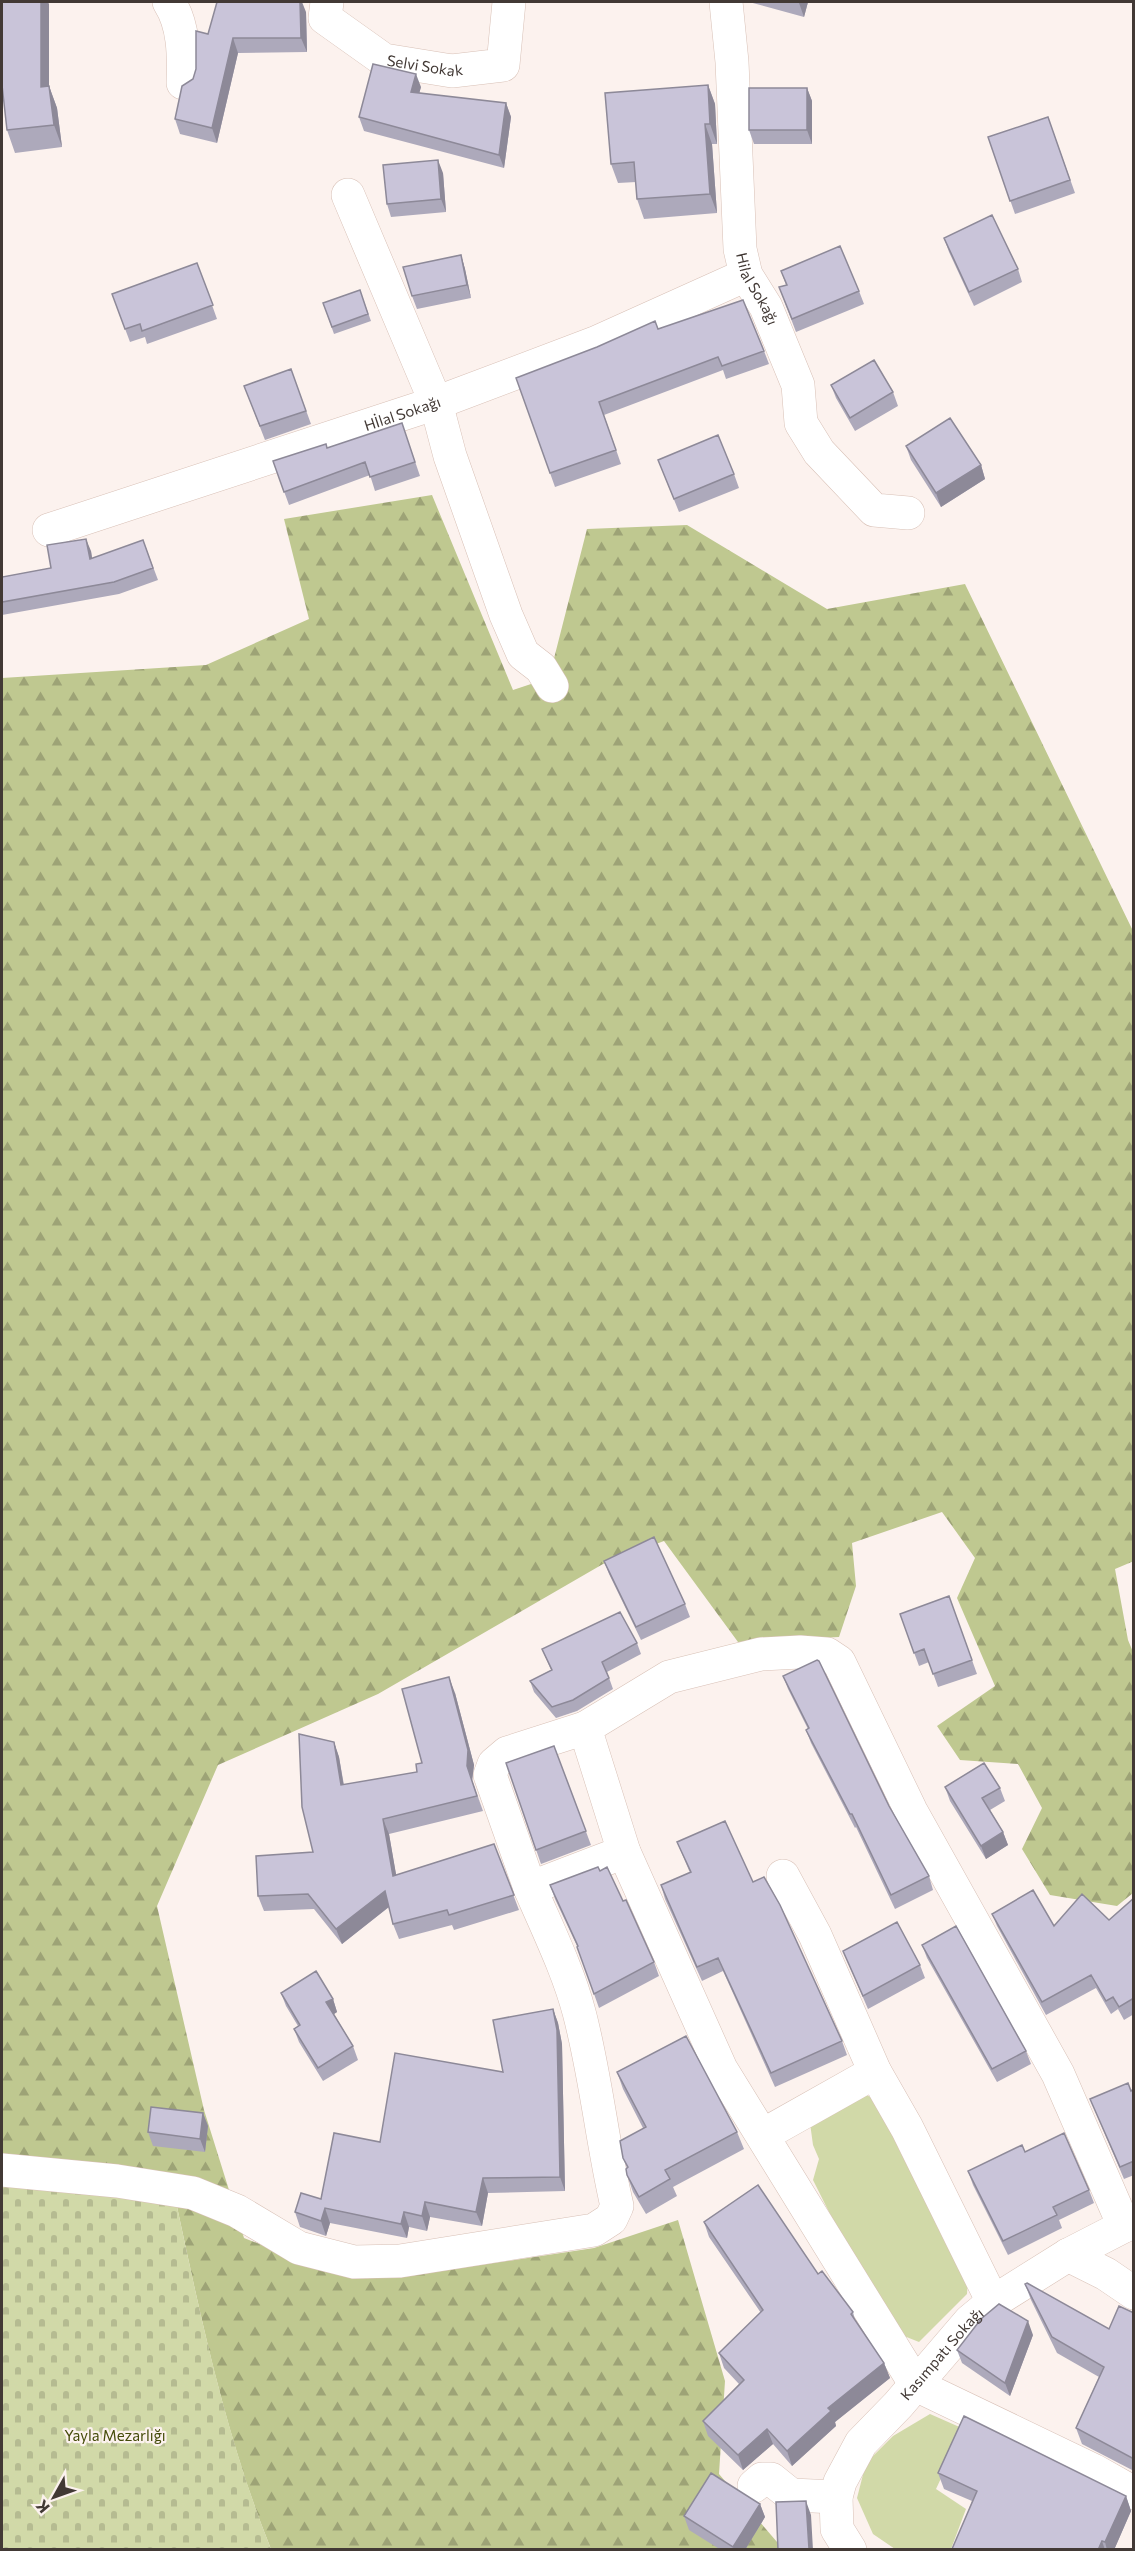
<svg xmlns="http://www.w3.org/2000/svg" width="1135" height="2551" font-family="Commissioner,sans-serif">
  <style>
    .green { fill: #d1d9a8 }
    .forest { fill: url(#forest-firs) }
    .cemetery { fill: url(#cemetery-stones) }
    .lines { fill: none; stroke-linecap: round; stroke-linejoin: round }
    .minor-casing { stroke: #d8c0b6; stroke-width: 34 }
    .minor { stroke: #fff; stroke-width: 33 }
    .wall { fill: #ada9bb }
    .shaded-wall { fill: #8d8998 }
    .building { fill: #c9c4d9; stroke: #8d8998; stroke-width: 1.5 }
    .labels { text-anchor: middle; stroke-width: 4.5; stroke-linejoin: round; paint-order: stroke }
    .street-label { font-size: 15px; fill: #423935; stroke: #fcf2ee }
    .park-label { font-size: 15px; fill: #444b09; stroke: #fcf2ee }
  </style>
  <defs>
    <pattern id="forest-firs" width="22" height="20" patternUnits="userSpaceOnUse" patternTransform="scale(1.5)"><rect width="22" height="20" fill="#bfc890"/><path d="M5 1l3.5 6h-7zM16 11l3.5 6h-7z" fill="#9da376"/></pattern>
    <pattern id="cemetery-stones" width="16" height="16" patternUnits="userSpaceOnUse" patternTransform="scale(1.5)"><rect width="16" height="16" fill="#d1d9a8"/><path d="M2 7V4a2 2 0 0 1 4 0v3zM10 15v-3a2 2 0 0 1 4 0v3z" fill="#b5bb91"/></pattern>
  </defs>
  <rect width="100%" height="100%" fill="#fcf2ee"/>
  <path class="green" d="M859 2091 876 2100 968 2277 967 2294 919 2342 904 2336 835 2224 813 2180 819 2159 813 2145 810 2123Z
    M930 2414 964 2429 936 2489 966 2509 951 2549H895L873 2534 857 2498 866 2463 893 2436Z"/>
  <path class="forest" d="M432 495 513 690 549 678 587 529 687 525 827 609 965 584 1133 931 1134 1561 1115 1569 1128 1640 1133 1652V1893L1117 1906 1050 1895 1022 1849 1042 1808 1018 1764 960 1760 937 1726 995 1686 957 1598 975 1558 942 1512 852 1543 856 1586 839 1637 738 1642 664 1541 603 1564 378 1694 218 1765 157 1906 204 2110 244 2238 337 2274 407 2276 594 2248 678 2220 725 2381 719 2474 783 2549H271C226 2438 201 2319 176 2202L2 2183V678L206 665 309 619 284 519Z"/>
  <path class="cemetery" d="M2 2183 176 2202C201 2319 226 2437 271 2549L2 2550Z"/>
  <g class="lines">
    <g class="minor-casing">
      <g id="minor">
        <path d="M169 2C184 25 184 55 183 83"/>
        <path id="s1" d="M327 2 325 18 384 60 452 71 503 65 509 2"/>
        <path id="s2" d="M726 2 732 62 740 249 746 275 766 307 798 385 801 423 819 452 874 510 908 513"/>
        <path d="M348 195 436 403 450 456 506 615 523 654 541 668 552 686"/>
        <path id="s3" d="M49 530 436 403 595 343 746 275"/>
        <path d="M783 1876 815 1935 875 2072 907 2128 993 2302"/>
        <path d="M530 1888 490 1775 494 1764 507 1753 585 1728"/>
        <path d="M763 2135 875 2072"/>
        <path d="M2 2170 117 2181 193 2193 237 2211 299 2248 354 2262 400 2261 594 2230 611 2219 617 2206C602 2142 596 2076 579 2012 568 1970 547 1928 530 1888L624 1852"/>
        <path d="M1124 2226 1058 2074 911 1811 839 1662 827 1654 800 1652 761 1654 669 1677 585 1728 624 1852 721 2069 916 2385 1093 2470 1134 2493"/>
        <path d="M1068 2255 1106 2274 1134 2293"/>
        <path d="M754 2486 762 2479H771L791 2495 836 2497"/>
        <path id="s4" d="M850 2550 837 2529 836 2497 840 2482 861 2443 898 2405 970 2321 993 2302 1068 2255 1134 2221"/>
      </g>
    </g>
    <use href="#minor" class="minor"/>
  </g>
  <path class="wall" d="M749 2H808L804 17Z
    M49 4V86L57 108 62 147 15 153 7 130Z
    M306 12 307 52 238 53 217 143 180 134 175 119 193 79 208 34Z
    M708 85 715 104 717 144H712L717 213 644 219 637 199 636 182 618 183 611 164Z
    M421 87 419 93 506 103 511 117 504 168 364 131 359 117Z
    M807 88 812 101V144H754L749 130Z
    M1048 117 1075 193 1015 214 988 137Z
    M443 173 446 212 391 217 387 204Z
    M944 238 1018 269 1022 282 974 306 949 252Z
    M461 255 465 269 471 298 417 309 412 296Z
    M197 263 217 319 147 344 145 337 130 342 112 294Z
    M781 271 859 291 864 304 796 332 779 287 786 285Z
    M360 290 371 321 334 334 323 303Z
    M658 329 764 351 769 364 726 379 723 370 604 415 621 464 555 487 550 473 597 347Z
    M291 369 311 424 265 440 244 386Z
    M831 385 893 392 898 406 855 431 836 398Z
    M402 423 420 476 375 491 370 475 289 505 273 461 327 448Z
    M906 446 981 465 985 479 941 507 911 460Z
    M658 460 734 474 739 488 679 512Z
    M143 540 158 580 119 594 2 615V577L51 568 91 551 92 559Z
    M604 1561 685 1604 690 1617 641 1640 609 1574Z
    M949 1596 977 1674 938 1687 929 1662 919 1666 900 1614Z
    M637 1643 641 1654 607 1672 613 1689 577 1711 556 1718 534 1692 530 1681 551 1670 542 1649Z
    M783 1676 889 1806 929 1876 933 1890 895 1909 856 1827 855 1828 811 1743 806 1730 808 1729 788 1689Z
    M455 1693 474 1765 472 1781 483 1811 389 1834 396 1875 494 1844 519 1910 454 1930 452 1925 399 1939 393 1924 389 1907 342 1944 314 1909 264 1911 258 1896 313 1852 334 1742 339 1757 344 1785 417 1772Z
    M554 1746 591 1845 541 1864 506 1763Z
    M945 1787 1000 1788 1005 1801 990 1810 1003 1832 1008 1845 986 1859 950 1801Z
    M677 1842 753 1882 842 2041 847 2055 775 2087 723 1971 702 1981 665 1899 661 1885 690 1873Z
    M600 1871 654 1962 659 1976 599 2008 577 1946 555 1899 550 1885Z
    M1134 1898V2014L1124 2020 1118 2009 1111 2014 1096 1988 1046 2015 997 1926 992 1914 1054 1926 1109 1920Z
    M922 1945 1026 2051 1031 2064 997 2082 927 1958Z
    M843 1951 920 1965 925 1978 868 2009Z
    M281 1993 333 1999 337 2012 334 2014 353 2046 358 2060 323 2081 299 2042 294 2029 298 2026 286 2006Z
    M553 2009 558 2023 562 2044 565 2191 488 2193 482 2226 430 2217 427 2231 409 2227 407 2238 330 2223 326 2236 300 2227 295 2212 321 2199 380 2142 503 2072Z
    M617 2072 737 2132 744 2149 673 2187 677 2196 646 2214 633 2192 627 2175V2168L623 2158 643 2128 623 2089Z
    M1134 2089V2175L1124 2179 1090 2099Z
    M203 2113 208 2126 205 2152 153 2146 148 2132Z
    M1025 2152 1089 2190 1094 2203 1059 2220 1062 2228 1008 2255 973 2185 968 2171Z
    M704 2222 818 2274 853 2312 855 2320 884 2363 890 2378 835 2422 836 2426 792 2466 773 2444 743 2470 708 2436 703 2421 739 2384 724 2368 719 2353 761 2313 709 2237Z
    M1025 2284 1109 2329 1134 2313V2471L1082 2444 1076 2428 1099 2377 1057 2353 1031 2300Z
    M1033 2335 1010 2396 962 2363 957 2350Z
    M938 2473 1126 2496 1131 2511 1114 2550H953L972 2501 944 2489Z
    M760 2504 765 2517 745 2550H721L689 2530 684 2516Z"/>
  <path class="shaded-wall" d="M41 2H48L49 4V109L41 87Z
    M300 2H302L306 12 307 52 301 38Z
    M800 2H808L804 17 799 3Z
    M233 38 238 53 217 143 212 128Z
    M416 74 421 87 416 105 411 92Z
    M708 85 715 104 717 144 710 124Z
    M49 86 57 108 62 147 54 125Z
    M807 88 812 101V144L807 130Z
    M506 103 511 117 504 168 499 155Z
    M705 124 712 144 717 213 710 194Z
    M438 160 443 173 446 212 441 199Z
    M461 255 465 269 471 298 467 285Z
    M981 465 985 479 941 507 936 493Z
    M86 539 91 551 94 571 90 559Z
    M449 1677 455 1693 474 1765 472 1781 483 1811 467 1766Z
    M334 1742 339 1757 346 1800 341 1785Z
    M383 1819 389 1834 399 1891 393 1876Z
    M1003 1832 1008 1845 986 1859 981 1846Z
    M385 1891 390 1906 342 1944 336 1929Z
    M333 1999 337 2012 331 2016 326 2002Z
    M553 2009 558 2023 562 2044 565 2191 560 2177Z
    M203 2113 208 2126 205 2152 200 2139Z
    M483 2178 488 2193 482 2226 476 2212Z
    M425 2202 430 2217 427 2231 422 2216Z
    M325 2208 330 2223 326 2236 321 2221Z
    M404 2212 409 2227 407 2238 401 2224Z
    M1028 2321 1033 2335 1010 2396 1005 2383Z
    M884 2363 890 2378 835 2422 836 2426 792 2466 787 2451 828 2408Z
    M767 2429 773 2444 743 2470 738 2455Z
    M1126 2496 1131 2511 1114 2550H1107L1105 2542Z
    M806 2501 811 2515 813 2550 809 2549Z
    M760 2504 765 2517 745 2550H734L733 2547Z
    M1102 2541 1105 2550H1098Z"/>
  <path class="building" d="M2 2H41V87L49 86 54 125 7 130 2 85Z
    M217 2H300L301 38H233L212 128 175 119 182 86 193 79 196 69V31L208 34Z
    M373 64 416 74 411 92 506 103 499 155 359 117Z
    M708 85 710 124H705L710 194 637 199 634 162 611 164 605 93Z
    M749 88H807V130H749Z
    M1048 117 1070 180 1010 201 988 137Z
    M438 160 441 199 387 204 383 165Z
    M992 215 1018 269 969 292 944 238Z
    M840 246 859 291 792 319 779 287 787 285 781 271Z
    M461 255 467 285 412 296 403 267Z
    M197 263 213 305 142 331 140 324 125 329 112 294Z
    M360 290 368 314 332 327 323 303Z
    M743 300 764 351 722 366 718 357 599 402 616 450 550 473 516 378 597 347 655 321 658 329Z
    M874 360 893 392 850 418 831 385Z
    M291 369 306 411 260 426 244 386Z
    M950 418 981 465 936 493 906 446Z
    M402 423 415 462 370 477 365 462 284 492 273 461 326 444 327 448Z
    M718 435 734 474 674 499 658 460Z
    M86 539 90 559 143 540 153 568 114 582 2 602V577L51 568 47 545Z
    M654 1537 685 1604 636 1627 604 1561Z
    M949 1596 972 1660 933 1674 924 1649 914 1653 900 1614Z
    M620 1612 637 1643 602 1662 609 1678 573 1700 552 1707 530 1681 552 1670 542 1649Z
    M817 1660 819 1661 889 1806 929 1876 891 1895 852 1814H850L806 1730 809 1728 783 1676Z
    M449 1677 468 1750 467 1766 477 1796 383 1819 393 1876 494 1844 514 1895 449 1915 447 1910 393 1924 385 1891 336 1929 308 1894 258 1896 256 1856 313 1852 302 1807 299 1734 334 1742 341 1785 417 1772 416 1764 422 1763 402 1689Z
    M554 1746 586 1831 536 1850 506 1763Z
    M984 1763 1000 1788 982 1798 1003 1832 981 1846 945 1787Z
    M725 1821 753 1882 764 1877 780 1905 842 2041 771 2073 718 1958 697 1967 661 1885 691 1872 677 1842Z
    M598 1867 600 1871 607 1867 623 1901 626 1900 654 1962 594 1994 577 1947 578 1946 550 1885Z
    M1033 1890 1054 1926 1082 1894 1109 1920 1134 1898V1998L1119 2007 1113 1997 1106 2001 1091 1975 1042 2002 992 1914Z
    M897 1922 920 1965 863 1996 843 1951Z
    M956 1926 1026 2051 992 2069 922 1945Z
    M316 1971 333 1999 326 2002 353 2046 318 2068 294 2029 300 2025 281 1993Z
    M553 2009 557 2030 560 2177 483 2178 476 2212 425 2202 422 2216 404 2212 401 2224 325 2208 321 2221 295 2212 301 2193 321 2199 334 2133 380 2142 395 2053 503 2072 493 2020Z
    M686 2036 737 2132 665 2170 670 2179 639 2197 627 2175 626 2169 628 2167 623 2158 620 2141 646 2127 617 2072Z
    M1128 2083 1131 2091 1134 2089V2161L1120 2167 1090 2099Z
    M151 2107 203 2113 200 2139 148 2132Z
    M1064 2133 1089 2190 1053 2207 1057 2215 1003 2241 968 2171 1022 2145 1025 2152Z
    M758 2185 818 2274 822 2271 853 2312 851 2314 884 2363 828 2408 831 2411 787 2451 767 2429 738 2455 703 2421 744 2380 719 2353 763 2310 704 2222Z
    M1027 2283 1109 2329 1119 2306 1134 2313V2459L1076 2428 1104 2367 1052 2337 1025 2284Z
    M999 2304 1028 2321 1005 2383 957 2350 981 2319Z
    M964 2416 1126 2496 1105 2542 1102 2541 1098 2550 952 2549 977 2491 938 2473Z
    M711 2473 760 2504 733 2547 684 2516Z
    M806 2501 809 2549 778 2550 776 2502Z"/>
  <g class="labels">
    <g class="street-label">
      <text dy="5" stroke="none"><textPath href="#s1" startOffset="130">Selvi Sokak</textPath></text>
      <text dy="5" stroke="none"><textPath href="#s2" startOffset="291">Hilal Sokağı</textPath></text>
      <text dy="5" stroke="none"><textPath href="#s3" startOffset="372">Hİlal Sokağı</textPath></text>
      <text dy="5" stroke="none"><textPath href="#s4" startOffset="237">Kasımpatı Sokağı</textPath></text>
    </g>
    <g class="park-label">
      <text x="115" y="2441">Yayla Mezarlığı</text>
    </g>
  </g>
  <rect width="1135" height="2551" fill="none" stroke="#423935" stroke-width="6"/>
  <g transform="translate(54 2497) rotate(230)" stroke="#fcf2ee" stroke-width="4.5" paint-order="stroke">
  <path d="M0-4.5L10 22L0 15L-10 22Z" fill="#423935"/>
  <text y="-9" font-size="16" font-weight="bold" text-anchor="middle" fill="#423935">K</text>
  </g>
</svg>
